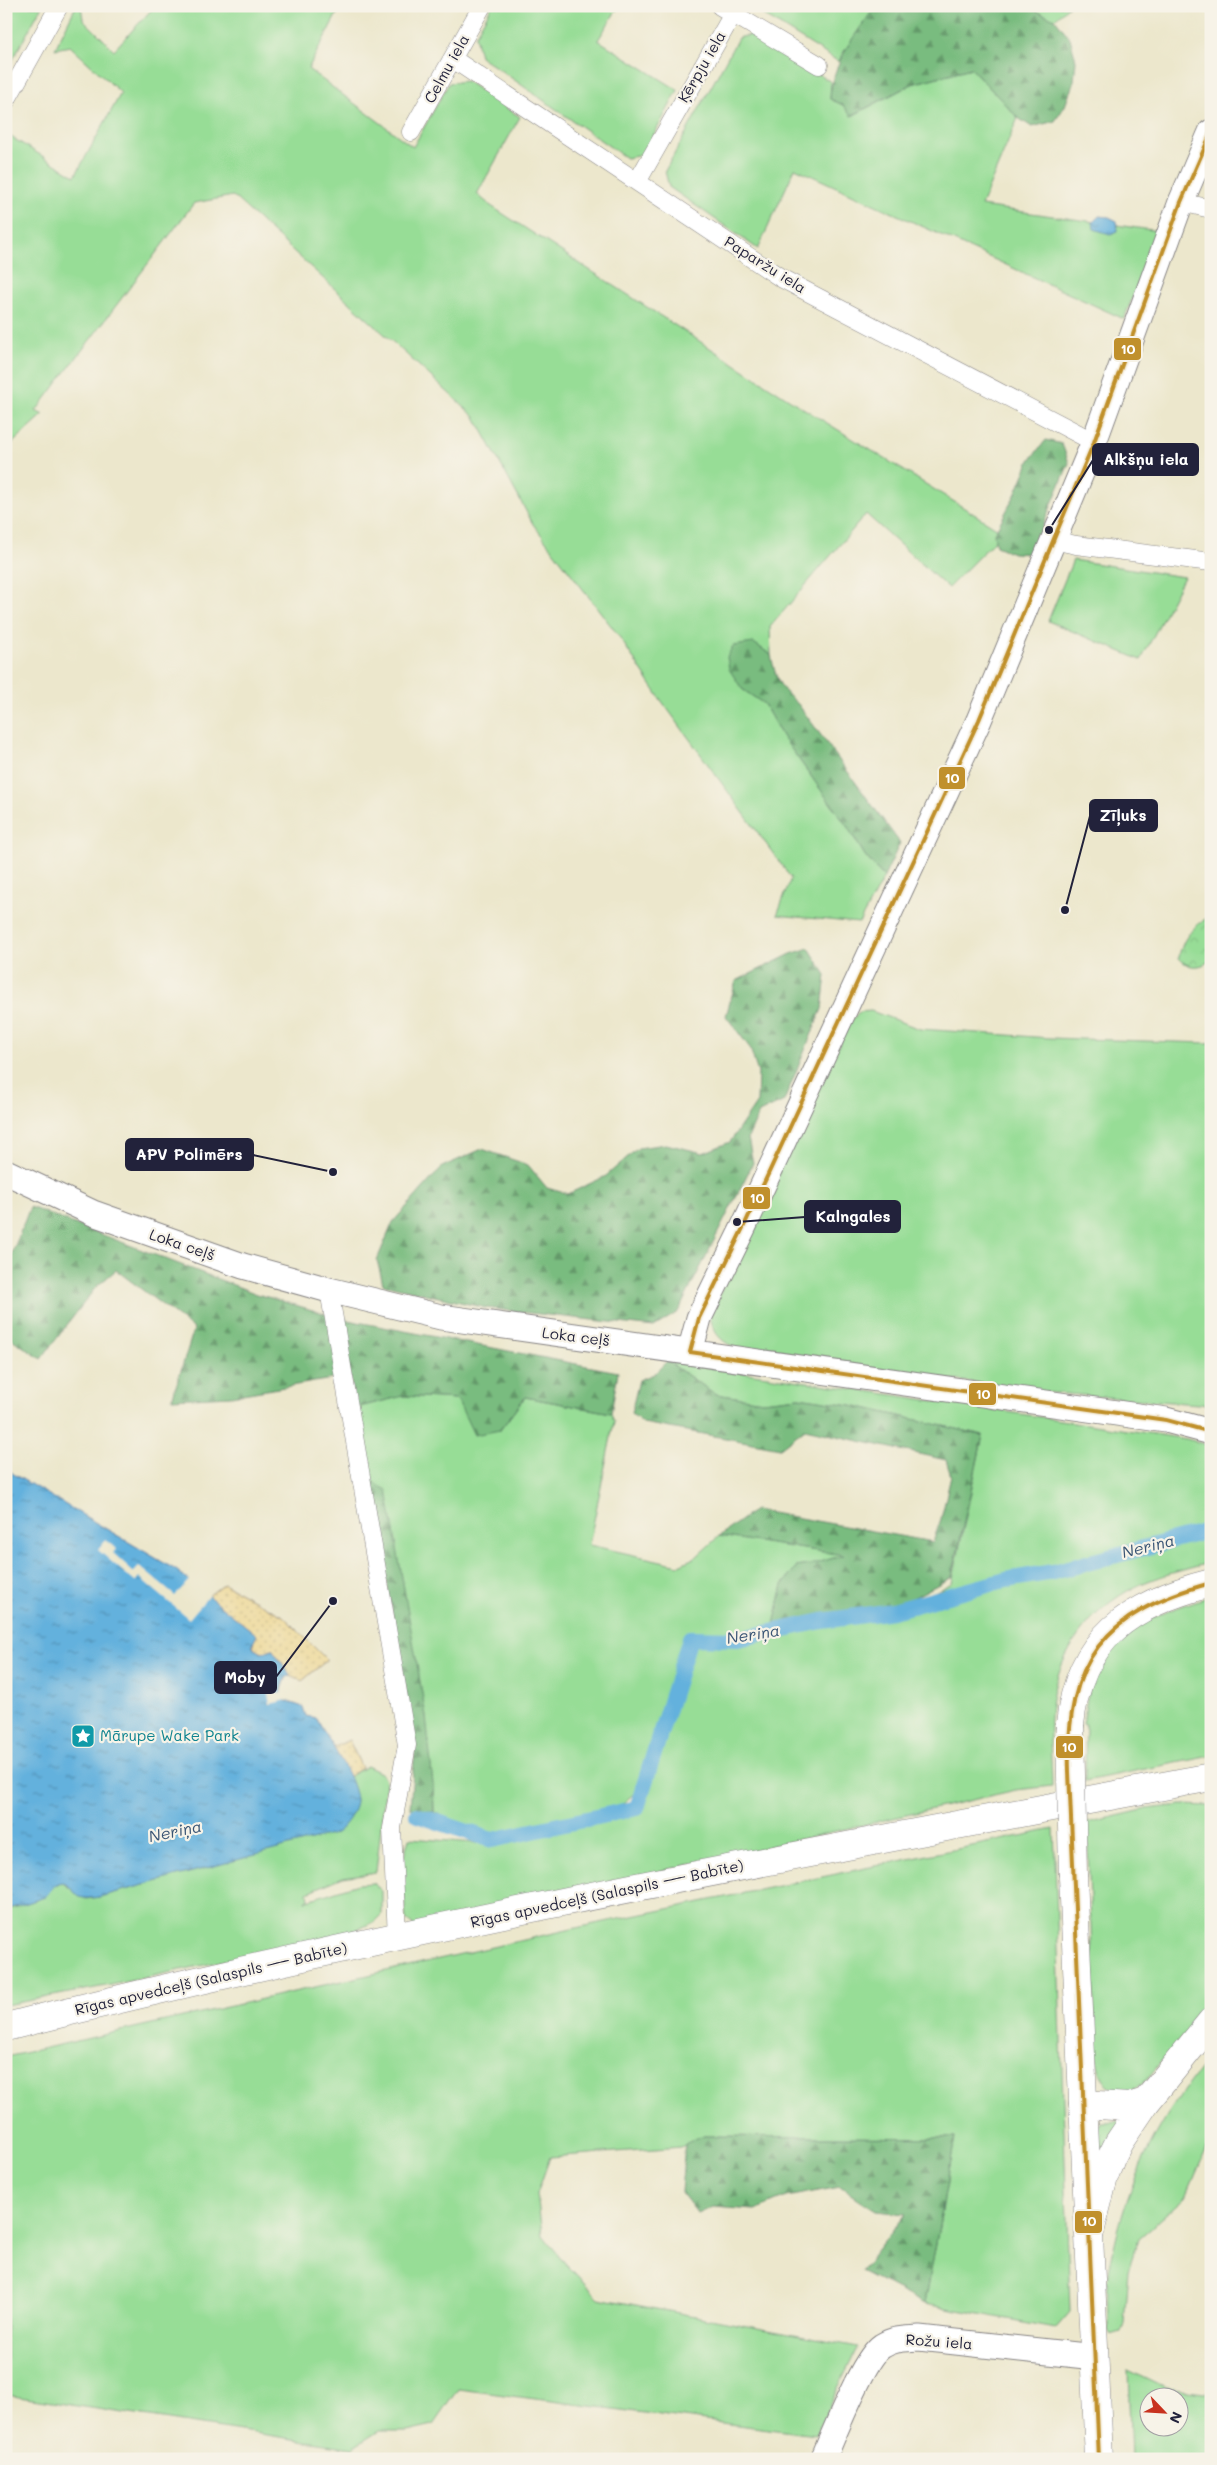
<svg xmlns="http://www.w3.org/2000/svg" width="1217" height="2465" font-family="Mali,sans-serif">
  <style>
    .green { fill: #97dd96; stroke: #5c8068; fill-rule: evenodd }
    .forest { fill: url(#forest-firs); stroke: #4e6f5d }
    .sand { fill: url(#sand-dots); stroke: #887e6c }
    .park { fill: url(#park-crowns); stroke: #5c8068 }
    .water { fill: url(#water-ripples); stroke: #426a8c }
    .pier { fill: #ece7cc }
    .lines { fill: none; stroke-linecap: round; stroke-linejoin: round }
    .canal { stroke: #63b1dd; stroke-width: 16 }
    .street-casing { stroke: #878484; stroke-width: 19 }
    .secondary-casing { stroke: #878484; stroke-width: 27 }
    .primary-casing { stroke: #878484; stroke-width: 29 }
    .highway-casing { stroke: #878484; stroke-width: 29 }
    .street { stroke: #fff; stroke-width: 18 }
    .secondary { stroke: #fff; stroke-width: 25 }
    .primary { stroke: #fff; stroke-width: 28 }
    .highway { stroke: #fff; stroke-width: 28 }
    .primary-bridge-casing { stroke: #878484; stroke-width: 29; stroke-linecap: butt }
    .primary-bridge { stroke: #fff; stroke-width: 28 }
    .bus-1-casing { stroke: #f7f3e8; stroke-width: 8 }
    .bus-1 { stroke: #c0902c; stroke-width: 4 }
    .labels { text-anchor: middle; stroke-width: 4.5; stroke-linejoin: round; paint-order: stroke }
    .street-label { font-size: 15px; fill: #22223b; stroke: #f7f3e8 }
    .culture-label { font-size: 15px; fill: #0d838f; stroke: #f7f3e8; text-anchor: start }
    .water-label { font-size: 16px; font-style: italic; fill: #395474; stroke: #f7f3e8 }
    .leader { fill: none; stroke: #22223b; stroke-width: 2 }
    .callout-dot { fill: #22223b; stroke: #f7f3e8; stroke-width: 2 }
    .callout { fill: #22223b; stroke: #22223b; stroke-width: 2 }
    .callout-label { font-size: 16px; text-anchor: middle; font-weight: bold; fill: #fff }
    .line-badge { stroke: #f7f3e8; stroke-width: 2 }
    .badge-label { font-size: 14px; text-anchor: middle; font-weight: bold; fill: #fff }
  </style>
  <defs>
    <pattern id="forest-firs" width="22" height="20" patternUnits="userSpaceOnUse" patternTransform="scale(1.25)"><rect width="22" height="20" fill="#79bc7f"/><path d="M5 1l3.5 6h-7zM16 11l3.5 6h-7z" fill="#639869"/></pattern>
    <pattern id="sand-dots" width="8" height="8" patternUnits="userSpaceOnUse" patternTransform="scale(1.25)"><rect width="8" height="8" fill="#eeda9e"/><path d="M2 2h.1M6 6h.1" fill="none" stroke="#ccbb89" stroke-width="1.8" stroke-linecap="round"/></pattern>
    <pattern id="park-crowns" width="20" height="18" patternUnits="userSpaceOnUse" patternTransform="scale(1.25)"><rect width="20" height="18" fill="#97dd96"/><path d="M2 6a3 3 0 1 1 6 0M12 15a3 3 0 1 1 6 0" fill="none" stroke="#82bd82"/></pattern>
    <pattern id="water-ripples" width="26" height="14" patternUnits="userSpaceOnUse" patternTransform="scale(1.25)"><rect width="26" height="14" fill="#63b1dd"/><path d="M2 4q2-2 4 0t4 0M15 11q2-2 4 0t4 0" fill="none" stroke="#5190b4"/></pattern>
  </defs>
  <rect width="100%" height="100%" fill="#f7f3e8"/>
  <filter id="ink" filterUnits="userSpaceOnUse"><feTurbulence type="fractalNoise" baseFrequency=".02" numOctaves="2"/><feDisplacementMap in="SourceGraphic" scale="10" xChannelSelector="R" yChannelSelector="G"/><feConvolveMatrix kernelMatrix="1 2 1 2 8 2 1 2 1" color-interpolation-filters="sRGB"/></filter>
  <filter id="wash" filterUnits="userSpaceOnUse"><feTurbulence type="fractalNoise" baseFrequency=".0096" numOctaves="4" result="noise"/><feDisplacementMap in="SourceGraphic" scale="20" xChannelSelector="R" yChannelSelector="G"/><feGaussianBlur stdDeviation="1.12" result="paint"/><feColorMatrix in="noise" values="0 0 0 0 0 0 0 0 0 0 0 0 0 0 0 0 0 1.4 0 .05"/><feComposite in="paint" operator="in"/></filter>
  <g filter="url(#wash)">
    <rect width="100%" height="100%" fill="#ece7cc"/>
    <path class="green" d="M6 6H42L6 72Z
      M76 6H81L83 19 114 50 155 6H341L308 69 413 147 449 83 466 81 520 117 477 194 491 206 798 405 1003 532 948 588 866 514 770 627 771 655 753 643 742 689 764 704 782 736 847 826 866 857 884 877 859 923 777 915 791 878 661 700 618 635 533 524 475 417 233 196 194 203 36 411 43 415 6 449V134L75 176 121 93 70 46 55 49Z
      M492 6H619L598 40 678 90 643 155 626 158 480 56 475 36Z
      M749 6H876L842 54 839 62Z
      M1024 6H1069L1055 19Z
      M754 34 831 82 830 99 843 105 852 116 912 84 971 68 1018 118 981 206 1159 231 1124 319 795 168 758 249 669 187 665 171 738 38Z
      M1073 560 1184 577 1141 660 1048 621Z
      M871 1011 920 1029 1050 1038 1208 1043 1211 1042V1405L1041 1392 739 1350C721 1341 713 1335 710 1314L850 1022 859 1012Z
      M667 1361 1187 1439 1211 1446V1562C1186 1570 1158 1575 1135 1587 1091 1609 1060 1651 1052 1699 1047 1727 1052 1758 1052 1786L1016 1790 415 1927 406 1920 402 1863 409 1838 490 1844 639 1811 689 1654 697 1644 738 1643 822 1623 890 1615 952 1583 983 1435 851 1405 799 1397 763 1401 715 1394Z
      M403 1396 457 1399 500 1430 525 1397 611 1413 614 1422 589 1545 679 1565 696 1557 719 1536 844 1555 814 1564 796 1567 783 1585 773 1629 740 1638 690 1636 687 1639 636 1792 617 1808 487 1836 434 1812 433 1784 355 1408Z
      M1211 1596V1756L1085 1781 1086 1724H1083C1085 1714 1086 1703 1088 1694 1091 1683 1096 1675 1102 1666 1128 1623 1165 1611 1211 1596Z
      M367 1766 381 1773 386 1782 376 1872 343 1877 308 1892 309 1899 305 1901 358 1884 373 1883 382 1891V1914L374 1922 348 1934 111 1985 6 2005V1910L17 1907 61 1882 86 1899 99 1897 335 1833 341 1828 356 1800 348 1777Z
      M1181 1805 1211 1806V2002L1141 2086 1125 2092C1101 2086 1100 2076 1096 2053L1087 1823 1147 1809Z
      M1054 1829 1070 2312 1056 2328 925 2304 955 2138 702 2136 681 2147 550 2157 537 2194 542 2234 565 2263 599 2298 858 2347 815 2435 458 2389 433 2425 407 2431H379L352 2448 6 2395V2057L585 1926Z
      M1211 2056V2138L1186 2197 1138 2239 1128 2271 1124 2323 1121 2332 1111 2335 1108 2330C1108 2308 1106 2283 1111 2262 1125 2185 1160 2114 1211 2056Z
      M1123 2121 1100 2155 1098 2128 1102 2122Z
      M1128 2370 1166 2388 1211 2394V2459H1131ZM1150 2398H1180V2428H1150Z"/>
    <path class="forest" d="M876 6H1024L1055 19 1070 38 1076 60 1074 81 1065 106 1055 121 1032 127 1018 118 971 68 912 84 851 116 843 105 830 99C832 62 855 35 876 6Z
      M1046 440 1062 444 1069 463 1031 554 1013 553 996 546 994 534 1015 495 1030 460Z
      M754 643 771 655C776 679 779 688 798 704L900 843 884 877 866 857 847 826 782 736 764 704 742 689 729 669 727 657 733 646Z
      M809 948 826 975 822 1009 784 1101 759 1113 748 1138 753 1163 678 1312 654 1327 486 1308 383 1284 377 1260 393 1222 442 1167 482 1149 528 1165 547 1188 568 1194 606 1176 638 1148 666 1144 703 1153 730 1142 757 1102 758 1073 750 1048 726 1016 736 981 791 954Z
      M30 1207 257 1294 347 1320 618 1372 611 1413 525 1397 500 1430 474 1435 457 1399 403 1396 355 1408 350 1376 231 1396 172 1399 194 1329 116 1270 96 1287 41 1359 6 1335V1269Z
      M667 1361 715 1394 763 1401 799 1397 851 1405 983 1435 952 1577 892 1609 815 1619 773 1629 783 1585 796 1567 814 1564 843 1555 719 1536 755 1510 933 1542 941 1519 951 1476 946 1460 805 1429 780 1448 643 1423 631 1413 639 1380 654 1374Z
      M370 1481 387 1490 426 1716 433 1784 434 1812 410 1808 415 1749Z
      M701 2136 955 2138 925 2304 861 2271 906 2214 876 2211 840 2187 786 2197 755 2210 713 2207 698 2214 681 2192 685 2144Z"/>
    <path class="sand" d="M224 1584 283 1616 327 1660 302 1681 290 1675 272 1649 262 1653 254 1649 253 1641 208 1596Z
      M349 1740 362 1768 348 1777 333 1748Z"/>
    <path class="park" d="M1211 916V961C1199 968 1189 969 1179 958 1181 939 1195 924 1211 916Z"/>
    <path class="water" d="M1099 216 1109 217 1117 221 1118 231 1110 234 1094 229 1093 222Z
      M6 1468 15 1475 176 1570 257 1635 252 1645 254 1649 262 1653 272 1649 290 1675 286 1678 281 1692 286 1701 303 1707 306 1716 316 1718C329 1741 352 1773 356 1799 357 1810 344 1829 334 1834 328 1836 321 1837 315 1839L99 1897C69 1902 81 1890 61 1882L55 1885 45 1897 6 1910Z"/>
    <path class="pier" d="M106 1540 116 1549 113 1553 134 1572 139 1566 175 1596 190 1579 210 1594 189 1619 139 1577 135 1582 98 1550Z
      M284 1692 287 1699H291L270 1704 268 1694Z"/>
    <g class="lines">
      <path class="canal" d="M417 1815 492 1840 637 1808 690 1638 738 1639 822 1621 893 1611 1006 1580 1053 1572 1211 1530"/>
    </g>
  </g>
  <g filter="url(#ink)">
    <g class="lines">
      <g class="street-casing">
        <path id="street" d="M720 6 819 65
          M453 59 781 278 1094 442
          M6 101 59 6
          M411 132 482 6
          M637 182 733 14
          M1181 202 1211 209
          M1053 540 1076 545 1211 562
          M329 1290 407 1745 392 1828 397 1937"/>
      </g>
      <g class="secondary-casing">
        <path id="secondary" d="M6 1172 93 1213 243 1266 329 1290 441 1317 1166 1420 1211 1432
          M690 1352 699 1318 744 1226 979 720 1094 442 1181 202 1211 132
          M823 2459C834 2435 863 2358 882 2346 894 2338 905 2339 919 2338L1095 2357"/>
      </g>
      <g class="primary-casing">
        <path id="primary" d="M1070 1725C1078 1638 1131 1603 1211 1583
          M1073 1876 1099 2459"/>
      </g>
      <g class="highway-casing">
        <path id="highway" d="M6 2027C404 1927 808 1853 1211 1777
          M1083 2104 1129 2107 1146 2102
          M1090 2232 1104 2177 1111 2158 1119 2142 1146 2102 1211 2022"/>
      </g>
      <use href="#street" class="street"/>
      <use href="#secondary" class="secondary"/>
      <use href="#primary" class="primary"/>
      <use href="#highway" class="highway"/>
      <g class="primary-bridge-casing">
        <path id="primary-bridge" d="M1070 1725 1073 1876"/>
      </g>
      <use href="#primary-bridge" class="primary-bridge"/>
      <g class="bus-1-casing">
        <path id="bus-1" d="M1211 133 1181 202 1094 442 979 720 744 1226 699 1318 690 1352 1166 1420 1211 1432
          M1099 2459 1069 1772C1065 1660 1104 1612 1211 1583"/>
      </g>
      <use href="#bus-1" class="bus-1"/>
    </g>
  </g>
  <defs>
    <g id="sight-square" transform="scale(1.25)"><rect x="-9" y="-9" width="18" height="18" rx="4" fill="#0f9aa8" stroke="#f7f3e8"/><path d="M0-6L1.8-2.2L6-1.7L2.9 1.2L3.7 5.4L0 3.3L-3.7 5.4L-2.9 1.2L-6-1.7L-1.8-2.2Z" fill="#fff"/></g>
  </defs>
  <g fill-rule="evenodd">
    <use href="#sight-square" x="83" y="1736"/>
  </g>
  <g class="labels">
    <g class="street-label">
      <text transform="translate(702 67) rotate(-60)" y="5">Ķērpju iela</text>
      <text transform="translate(447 69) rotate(-61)" y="5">Celmu iela</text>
      <text transform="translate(765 265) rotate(32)" y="5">Paparžu iela</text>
      <text transform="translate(182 1245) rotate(19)" y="5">Loka ceļš</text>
      <text transform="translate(576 1337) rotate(7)" y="5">Loka ceļš</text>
      <text transform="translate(607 1894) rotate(-12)" y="5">Rīgas apvedceļš (Salaspils — Babīte)</text>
      <text transform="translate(211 1979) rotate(-13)" y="5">Rīgas apvedceļš (Salaspils — Babīte)</text>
      <text transform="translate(939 2342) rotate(4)" y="5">Rožu iela</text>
    </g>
    <g class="culture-label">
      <text x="100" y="1741">Mārupe Wake Park</text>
    </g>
    <g class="water-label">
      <text transform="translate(1148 1546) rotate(-14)" y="6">Neriņa</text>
      <text transform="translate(753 1634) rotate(-9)" y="6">Neriņa</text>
      <text transform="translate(175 1831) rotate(-12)" y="6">Neriņa</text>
    </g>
  </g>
  <path class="leader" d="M1049 530L1093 460M1065 910L1090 816M333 1172L253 1155M737 1222L805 1217M333 1601L276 1677"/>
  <g class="callout-dot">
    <circle cx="1049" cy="530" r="5"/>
    <circle cx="1065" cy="910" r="5"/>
    <circle cx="333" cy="1172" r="5"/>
    <circle cx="737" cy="1222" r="5"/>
    <circle cx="333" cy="1601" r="5"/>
  </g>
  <g class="callout">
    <rect x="1093" y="444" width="105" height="31" rx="5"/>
    <rect x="1090" y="800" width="67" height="31" rx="5"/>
    <rect x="126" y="1139" width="127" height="31" rx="5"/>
    <rect x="805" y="1201" width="95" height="31" rx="5"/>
    <rect x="215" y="1662" width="61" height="31" rx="5"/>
  </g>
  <g class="callout-label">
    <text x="1146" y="465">Alkšņu iela</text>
    <text x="1123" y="821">Zīļuks</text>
    <text x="189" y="1160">APV Polimērs</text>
    <text x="853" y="1222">Kalngales</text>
    <text x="245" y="1683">Moby</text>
  </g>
  <g class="line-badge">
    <rect x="1113" y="337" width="29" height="24" rx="5" fill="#c0902c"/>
    <rect x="938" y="766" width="28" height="24" rx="5" fill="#c0902c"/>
    <rect x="742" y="1186" width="29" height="24" rx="5" fill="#c0902c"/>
    <rect x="968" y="1382" width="29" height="24" rx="5" fill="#c0902c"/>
    <rect x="1055" y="1735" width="29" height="24" rx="5" fill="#c0902c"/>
    <rect x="1074" y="2210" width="29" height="24" rx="5" fill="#c0902c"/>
  </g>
  <g class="badge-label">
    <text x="1128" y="354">10</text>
    <text x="952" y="783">10</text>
    <text x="757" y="1203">10</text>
    <text x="983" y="1399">10</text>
    <text x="1069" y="1752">10</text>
    <text x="1089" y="2226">10</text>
  </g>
  <rect width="1217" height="2465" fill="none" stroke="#f7f3e8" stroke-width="25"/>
  <g transform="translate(1164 2412) rotate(115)"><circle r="24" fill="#f7f3e8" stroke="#a29fa3"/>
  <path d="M0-4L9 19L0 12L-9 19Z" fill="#c8321e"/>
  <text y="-8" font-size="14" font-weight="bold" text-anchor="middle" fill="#22223b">N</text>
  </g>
</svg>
